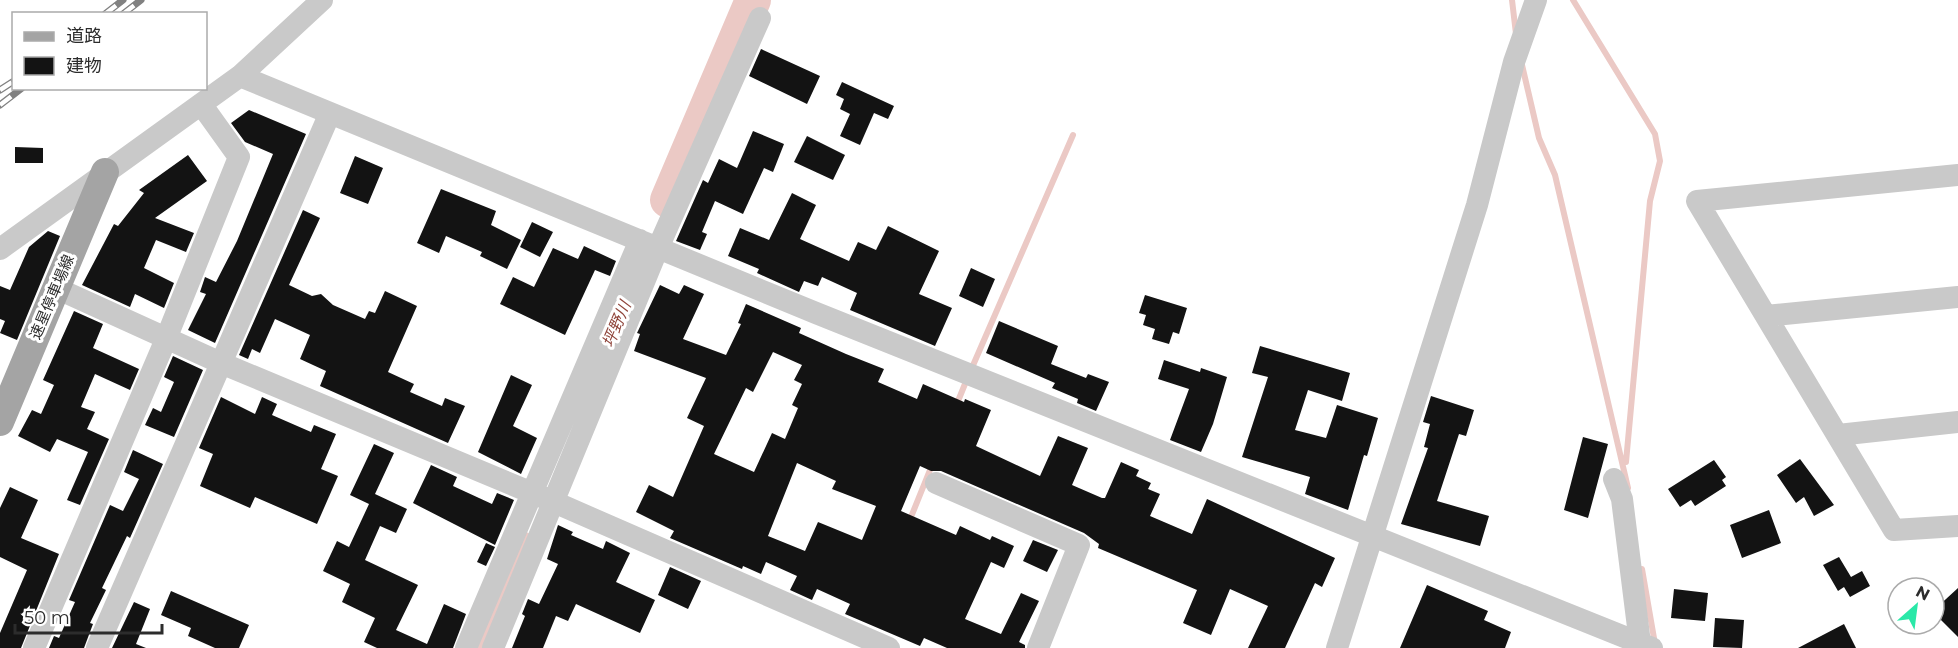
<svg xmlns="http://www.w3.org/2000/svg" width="1958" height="648" font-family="Montserrat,'Noto Sans JP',sans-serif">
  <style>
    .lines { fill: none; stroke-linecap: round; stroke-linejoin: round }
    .stream { stroke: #ebc9c5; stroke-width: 6 }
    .river { stroke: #ebc9c5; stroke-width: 36 }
    .building { fill: #131313; fill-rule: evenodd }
    .minor { stroke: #c9c9c9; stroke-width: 22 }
    .major { stroke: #a4a4a4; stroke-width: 28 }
    .rail-casing { stroke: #818181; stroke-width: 7 }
    .rail { stroke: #fff; stroke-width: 4.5; stroke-dasharray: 14; stroke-linecap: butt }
    .labels { text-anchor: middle; stroke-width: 6; stroke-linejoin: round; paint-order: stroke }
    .street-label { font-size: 15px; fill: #2c2c2c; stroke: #fff }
    .water-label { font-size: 16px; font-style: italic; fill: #8f443a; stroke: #fff }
  </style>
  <rect width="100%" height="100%" fill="#fff"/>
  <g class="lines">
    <path class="stream" d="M1512 0 1516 34
      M1573 0 1655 134 1660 161 1650 201 1626 462
      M1522 65 1539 138 1555 175 1628 488
      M971 370 1073 135
      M956 406 967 379
      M909 522 932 465
      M1642 569 1655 644"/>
    <path class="river" d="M668 200 753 0
      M479 648 520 549"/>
  </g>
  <path class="building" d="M761 49 820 76 807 104 749 76Z
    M842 82 894 106 888 119 874 113 860 145 840 136 850 114 840 109 844 99 836 95Z
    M249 110 306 134 215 343 188 330 206 294 200 292 205 277 216 282 237 241 273 154 245 142 231 123Z
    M753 131 784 144 773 172 764 168 743 214 715 201 702 232 707 234 700 250 676 241 703 180 708 183 719 159 737 168Z
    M807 136 845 155 833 180 794 162Z
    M15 147 43 148V163H15Z
    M188 155 207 181 155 218 194 233 186 252 156 240 144 268 174 283 164 308 135 294 130 307 82 285 114 224 118 226 144 193 139 190Z
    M355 156 383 168 368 204 340 193Z
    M441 189 496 211 491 225 521 240 507 269 480 256 482 252 446 236 439 253 417 243Z
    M792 193 816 205 800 239 849 261 858 242 876 250 888 226 939 251 919 294 952 308 935 346 850 310 857 293 822 277 818 286 804 281 799 292 757 273 759 269 728 256 740 228 769 240Z
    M303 210 320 218 289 285 312 296 321 294 333 305 365 319 369 311 375 313 385 291 417 306 388 372 414 384 410 392 442 406 445 398 465 406 448 443 320 386 326 371 300 359 310 335 275 319 260 353 252 349 248 359 239 355Z
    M532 222 553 232 540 257 520 247Z
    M48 231 60 236 17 340 0 333 5 321 0 319V286L10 290 29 247Z
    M584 246 616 261 610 276 595 270 565 335 500 304 513 277 534 287 553 248 578 259Z
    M971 268 995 279 983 307 959 296Z
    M660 285 679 294 684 285 704 294 683 339 726 355 741 324 738 323 746 304 801 328 799 333 846 354 884 369 878 382 917 399 923 384 964 402 965 399 991 410 976 446 1040 476 1058 436 1088 448 1072 485 1102 498H1105L1121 462 1139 470 1136 476 1151 483 1148 489 1160 494 1150 516 1192 534 1207 499 1335 558 1322 587 1315 583 1285 648H1248L1268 606 1230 589 1211 635 1183 623 1197 590 1098 548 1099 544 1084 533 941 471H931L920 466 901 511 956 535 960 526 990 540 992 536 1014 546 1004 568 991 562 965 619 1001 634 1021 593 1039 601 1019 642 1025 645V648H947L924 638 920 646 845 614 850 604 817 589 812 600 790 590 797 576 766 562 761 574 743 566 742 569 670 538 674 531 636 512 649 485 673 497 704 426 687 418 706 378 634 351 640 334 637 333ZM773 352 802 365 794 380 802 384 792 405 798 408 785 439 772 433 754 472 714 454 746 388 753 392ZM797 463 836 481 832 489 876 506 862 540 818 522 805 551 768 536Z
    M1145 295 1187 308 1179 334 1173 332 1169 344 1152 339 1155 329 1143 325 1146 315 1139 313Z
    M74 311 103 324 93 348 139 369 130 390 95 374 81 407 95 412 87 429 109 439 80 505 67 500 88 452 57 439 50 452 18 436 32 410 41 414 54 385 43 380Z
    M999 321 1058 346 1051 364 1086 378 1088 374 1109 382 1096 411 1077 403 1078 399 1052 388 1055 383 986 353Z
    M1260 346 1350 373 1342 401 1308 390 1295 430 1326 438 1337 405 1378 418 1367 456 1364 455 1348 510 1305 494 1310 477 1242 457 1268 377 1252 373Z
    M173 356 203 370 174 437 145 425 153 408 161 412 174 382 164 377Z
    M1164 360 1200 372 1201 368 1227 377 1213 424 1201 452 1170 440 1189 389 1158 379Z
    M511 375 532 385 513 426 537 438 521 474 478 452Z
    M1431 396 1474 410 1466 436 1459 434 1437 501 1489 516 1480 546 1401 524 1428 448 1424 447 1430 424 1423 422Z
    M221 397 255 414 262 397 277 404 272 415 311 432 314 425 336 434 321 469 338 476 317 524 255 497 250 508 200 486 213 454 199 448Z
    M1583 437 1608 444 1588 518 1564 510Z
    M374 444 394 453 375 494 407 509 396 533 380 526 365 560 418 585 396 630 427 644 444 604 466 614 453 648H377L364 642 375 618 342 602 350 584 323 571 337 541 349 547 369 504 350 495Z
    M133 450 163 464 130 538 127 536 102 588 106 590 90 623 93 624 84 648H49L54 636 59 638 75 602 69 600 110 505 123 511 139 479 124 472Z
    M1800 459 1834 505 1814 516 1804 497 1796 503 1777 475Z
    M1714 460 1726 477 1722 480 1726 486 1695 506 1691 500 1680 507 1668 489Z
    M431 465 457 477 453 486 492 504 497 493 514 500 495 545 413 503Z
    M10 487 38 500 21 538 59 554 21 648H0V633L27 570 0 557V508Z
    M1769 510 1781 543 1742 558 1730 525Z
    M558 525 573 532 571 535 603 549 606 541 630 553 616 582 655 600 640 633 576 604 568 621 556 616 543 648H512L525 616 522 614 528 599 539 604 558 564 547 559Z
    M1033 540 1058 550 1047 572 1023 561Z
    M486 543 495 547 486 566 477 562Z
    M1839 557 1851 577 1862 571 1870 586 1850 597 1844 587 1838 591 1823 565Z
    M670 567 701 581 688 609 658 595Z
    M1427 585 1488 611 1484 620 1511 632 1505 648H1400Z
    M1958 588V637L1934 613V610Z
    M1674 589 1708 593 1705 621 1671 618Z
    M171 591 249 625 239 648H215L188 636 191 628 161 615Z
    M134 602 150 609 136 644 146 648H112Z
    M1715 618 1744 620 1742 648 1713 647Z
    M1844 624 1856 648H1798Z"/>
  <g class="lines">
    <path class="minor" d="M240 76 816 313 1652 648
      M1958 175 1697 201 1894 530 1958 526
      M0 249 240 76 322 0
      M56 288 221 363 554 502 889 648
      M1766 316 1958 297
      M1838 435 1958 422
      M1614 479 1622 499 1640 643
      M936 483 1079 545 1038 648
      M34 648 166 339 239 157 201 104
      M97 648 330 113
      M466 648 640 240
      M493 648 658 248 760 18
      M1337 648 1477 205 1514 62 1536 0"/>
    <path class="major" d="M0 422 105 172"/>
    <g class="rail-casing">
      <path id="rail" d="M105 14 123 0
        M123 14 141 0
        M0 90 14 81
        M0 105 22 88"/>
    </g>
    <use href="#rail" class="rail"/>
  </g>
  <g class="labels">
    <g class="street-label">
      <text transform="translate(52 297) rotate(-67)" y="5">速星停車場線</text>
    </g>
    <g class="water-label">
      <text transform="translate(616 324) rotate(-67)" y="6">坪野川</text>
    </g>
  </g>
  <rect x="12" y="12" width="195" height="78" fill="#ffffff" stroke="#ababab" stroke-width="1.5"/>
  <rect x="24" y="32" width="30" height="9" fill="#a4a4a4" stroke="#ababab" stroke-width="1.5"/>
  <text x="66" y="42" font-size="18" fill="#2c2c2c">道路</text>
  <rect x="24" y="57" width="30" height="18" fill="#131313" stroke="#ababab" stroke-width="1.5"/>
  <text x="66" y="72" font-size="18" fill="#2c2c2c">建物</text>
  <g transform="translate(1916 606) rotate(28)"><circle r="28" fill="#ffffff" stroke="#ababab" stroke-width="1.5"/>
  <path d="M0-4.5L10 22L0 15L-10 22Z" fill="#2ae8a8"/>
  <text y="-9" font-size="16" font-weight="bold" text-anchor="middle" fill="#2c2c2c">N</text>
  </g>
  <path d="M15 624v9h147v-9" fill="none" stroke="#2c2c2c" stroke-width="3"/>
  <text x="24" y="624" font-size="18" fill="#2c2c2c" stroke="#ffffff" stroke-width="4.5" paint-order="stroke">50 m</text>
</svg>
